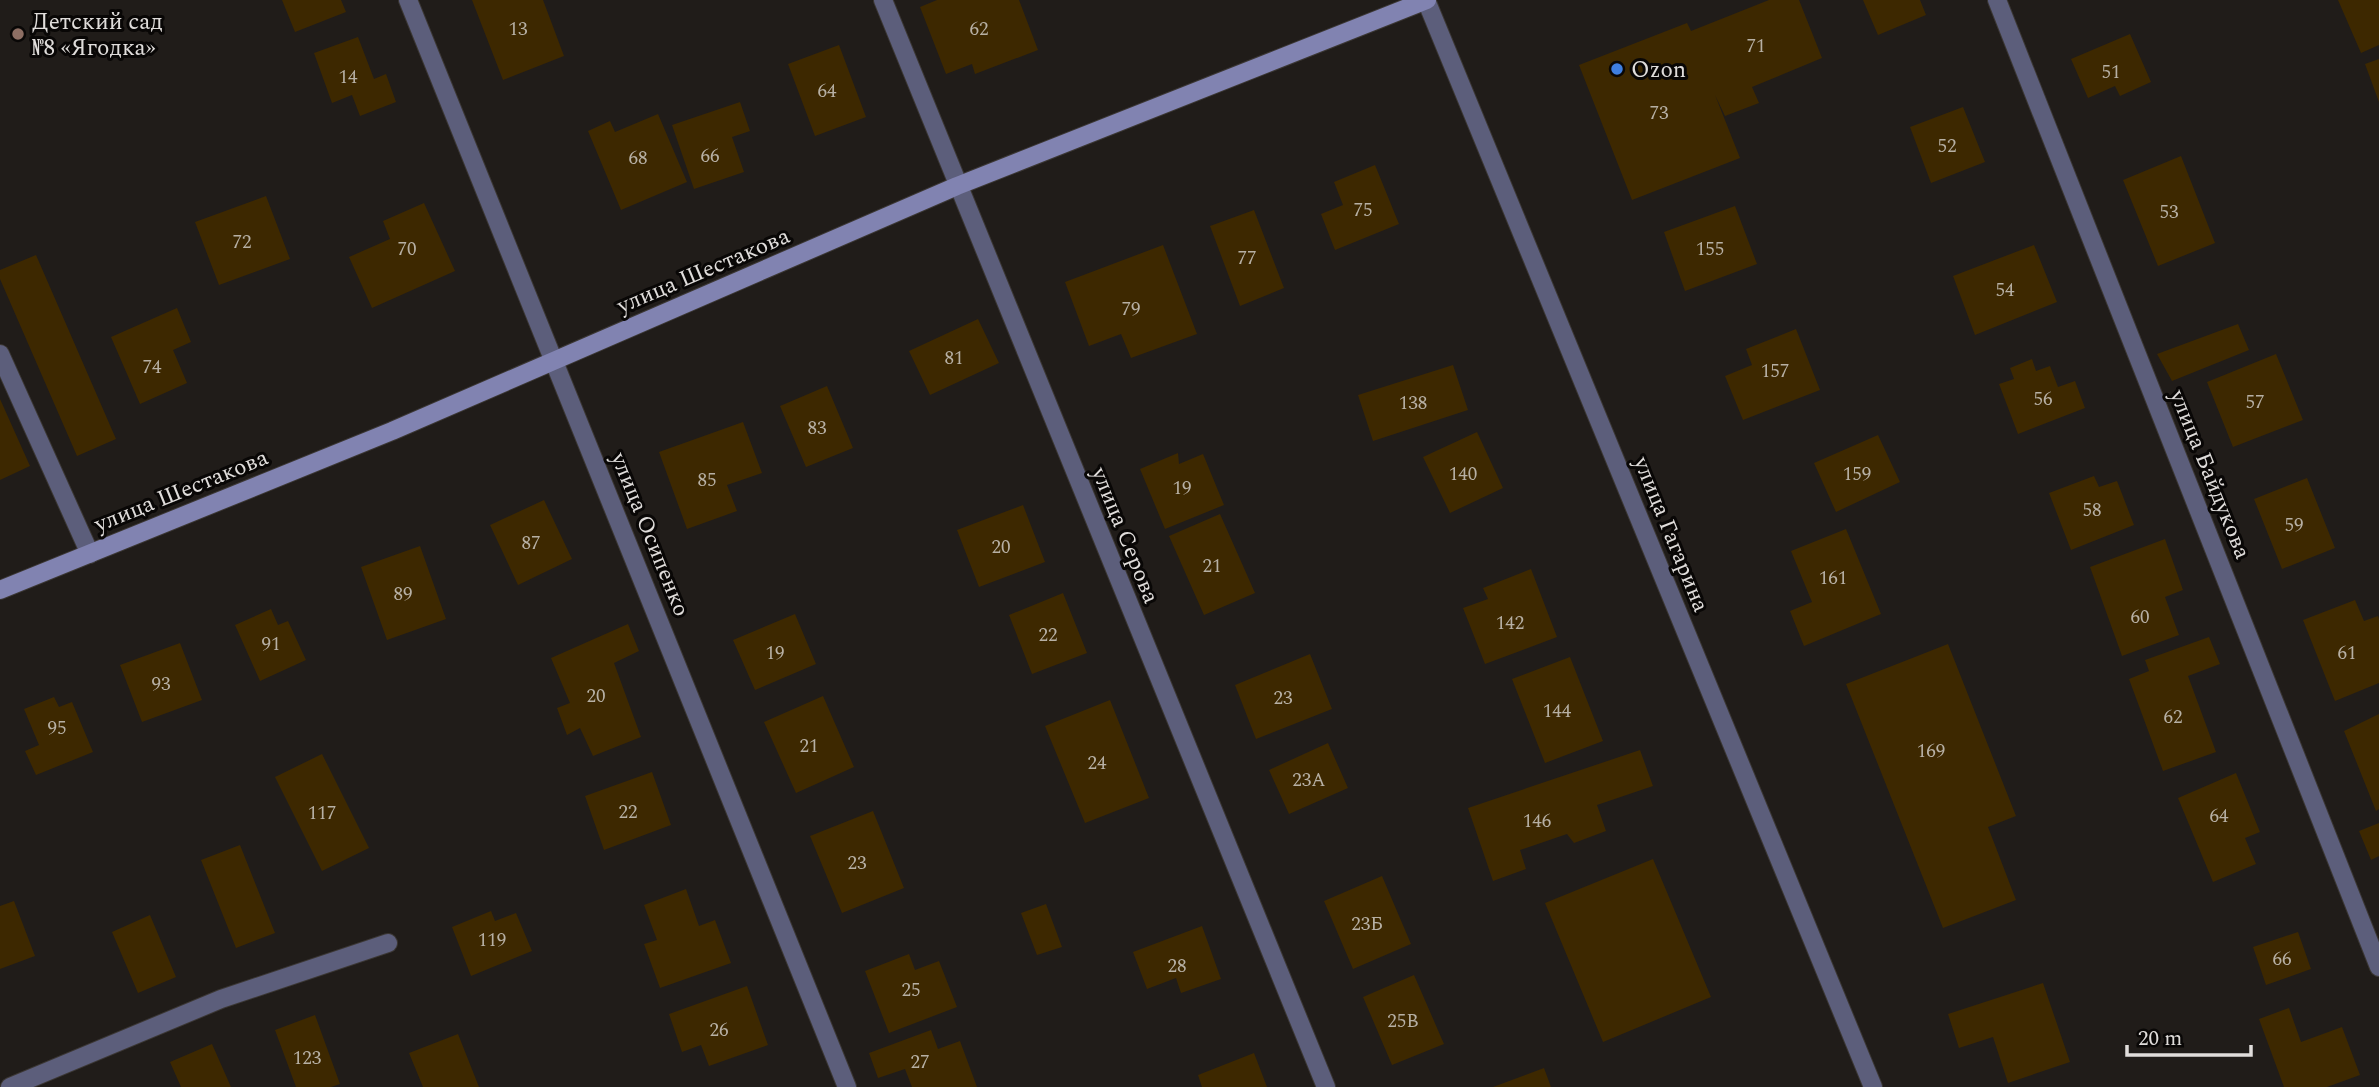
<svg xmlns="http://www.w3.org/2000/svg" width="2379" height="1087" font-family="Spectral,serif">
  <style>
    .building { fill: #3d2800 }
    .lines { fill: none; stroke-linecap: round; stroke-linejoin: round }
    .service-casing { stroke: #3b3734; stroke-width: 20 }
    .minor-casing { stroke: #3b3734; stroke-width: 20 }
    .secondary-casing { stroke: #3b3734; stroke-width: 20 }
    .service { stroke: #5c5e7b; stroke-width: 18 }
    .minor { stroke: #5c5e7b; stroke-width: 18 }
    .secondary { stroke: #8183b1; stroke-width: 18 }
    .education-dot { fill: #8d6e63; stroke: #090706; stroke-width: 2.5 }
    .shop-dot { fill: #3f7fe0; stroke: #090706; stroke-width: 2.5 }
    .labels { text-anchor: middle; stroke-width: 6; stroke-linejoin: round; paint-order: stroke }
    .number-label { font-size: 19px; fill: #b7b0a4 }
    .poi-label { font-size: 23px; fill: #e0dddb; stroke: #090706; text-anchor: start }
    .street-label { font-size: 23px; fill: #e0dddb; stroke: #090706 }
  </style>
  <rect width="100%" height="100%" fill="#201c19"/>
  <path class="building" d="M282 0H341L346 12 295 32Z
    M472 0H543L564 56 503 80Z
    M937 0H1019L1038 50 975 74 972 64 946 74 920 7Z
    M1769 0H1799L1822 58 1752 87 1759 103 1725 116 1715 95 1740 158 1632 200 1579 65 1687 23 1691 31Z
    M1863 0H1920L1926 15 1878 35Z
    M2338 0H2379V45L2361 53Z
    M2130 34 2151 82 2120 96 2115 86 2088 98 2071 59Z
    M358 37 374 79 386 74 396 102 360 116 352 95 332 103 314 53Z
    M839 45 866 117 815 136 788 64Z
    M2379 59V102L2365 64Z
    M740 102 750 131 732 137 744 172 694 189 672 125Z
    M1963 107 1985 162 1931 183 1910 127Z
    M658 114 687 182 621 210 588 131 610 121 615 132Z
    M2181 156 2215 243 2158 266 2123 180Z
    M1375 165 1399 224 1335 250 1321 214 1343 205 1334 182Z
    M266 196 290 259 219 285 195 222Z
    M424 203 455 271 372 308 349 257 390 239 383 221Z
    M1735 206 1757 264 1685 291 1664 232Z
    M1254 210 1284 288 1240 306 1210 226Z
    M1163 245 1197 334 1131 358 1121 334 1089 346 1065 282Z
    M2034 245 2057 302 1975 335 1953 276Z
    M36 255 116 439 77 456 0 279V270Z
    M177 308 191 342 173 350 187 383 140 404 111 337Z
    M978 319 999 363 930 395 909 351Z
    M2238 324 2249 350 2172 381 2157 354Z
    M1796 329 1820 390 1743 420 1725 376 1752 365 1746 349Z
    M2276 354 2303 420 2233 447 2207 382Z
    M2032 359 2036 371 2050 366 2058 387 2075 381 2085 408 2018 434 1999 384 2014 379 2010 368Z
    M1453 365 1468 410 1373 441 1358 395Z
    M827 386 853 448 806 467 780 406Z
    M0 399 30 466 0 480Z
    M743 422 762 473 727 485 737 511 687 529 659 452Z
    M1477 432 1503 488 1450 513 1423 457Z
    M1878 435 1900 482 1836 512 1814 463Z
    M1178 453 1179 464 1203 454 1224 505 1165 529 1140 469Z
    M2094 476 2099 487 2117 481 2134 525 2071 550 2049 493Z
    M2307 478 2335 548 2282 569 2254 499Z
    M544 500 572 559 518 585 490 525Z
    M1023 505 1045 562 979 587 957 530Z
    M1220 514 1255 593 1204 615 1169 536Z
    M1846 529 1881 614 1804 646 1790 611 1812 602 1791 551Z
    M2165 539 2183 590 2165 597 2179 635 2122 656 2090 567Z
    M420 546 446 619 387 640 361 567Z
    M1531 569 1557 637 1485 664 1463 608 1488 599 1483 588Z
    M1063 593 1087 653 1032 674 1009 615Z
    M2355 600 2364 621 2378 616 2379 619V683L2335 701 2303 620Z
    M271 609 278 625 288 621 306 660 260 681 235 625Z
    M795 614 816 664 755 690 733 640Z
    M628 624 639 651 614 663 641 737 593 756 580 728 567 735 557 708 570 703 551 658Z
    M2209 637 2220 664 2188 676 2216 752 2163 771 2129 679 2149 671 2145 660Z
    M180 643 202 700 142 722 120 665Z
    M1948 644 2016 816 1988 827 2016 900 1943 928 1846 684Z
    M1310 654 1332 709 1256 739 1235 685Z
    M1570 657 1603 741 1545 763 1512 679Z
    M823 696 854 767 796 793 764 722Z
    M54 697 59 707 72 702 93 752 36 775 25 751 39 745 24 709Z
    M1110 700 1149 798 1085 823 1045 726Z
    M2379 714V809L2376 811 2344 731Z
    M1328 743 1348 788 1289 814 1269 770Z
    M1640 750 1653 786 1597 805 1606 831 1574 843 1567 834 1520 850 1526 869 1493 881 1468 808Z
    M322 754 369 848 322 871 275 777Z
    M652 772 671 825 604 850 585 796Z
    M2236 773 2260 832 2245 838 2256 864 2213 882 2178 798Z
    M873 811 904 888 842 913 810 836Z
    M2379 823V856L2371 860 2359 831Z
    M240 845 275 933 236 948 201 860Z
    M1653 859 1711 997 1603 1042 1545 903Z
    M1382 876 1411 944 1353 969 1324 901Z
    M686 889 699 926 715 920 731 963 660 988 644 944 657 940 644 905Z
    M14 901 35 956 0 969V906Z
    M1046 904 1062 947 1037 955 1021 913Z
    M491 911 495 921 516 913 532 951 471 976 452 927Z
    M150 915 176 977 138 993 112 932Z
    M1202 926 1221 979 1181 993 1176 978 1147 989 1133 952Z
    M2298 932 2311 969 2266 985 2253 947Z
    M909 954 915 970 939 961 957 1007 889 1033 865 971Z
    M1414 975 1444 1044 1392 1065 1363 997Z
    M2043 983 2070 1062 2008 1083 1993 1037 1959 1048 1948 1014Z
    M747 986 768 1045 709 1066 701 1045 682 1052 669 1014Z
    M2289 1008 2301 1042 2342 1027 2360 1075 2327 1087H2284L2259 1019Z
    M315 1015 340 1084 331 1087H296L275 1030Z
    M931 1030 938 1049 960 1041 977 1087H912L905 1069 878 1078 869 1053Z
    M458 1034 479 1087H423L409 1053Z
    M212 1044 231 1087H181L170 1062Z
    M1254 1053 1267 1087H1202L1198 1075Z
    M1544 1068 1551 1087H1493Z"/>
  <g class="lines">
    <g class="service-casing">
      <path id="service" d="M0 354 90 554
        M10 1087 221 999 388 943"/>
    </g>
    <g class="minor-casing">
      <path id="minor" d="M408 0 847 1087
        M883 0 1326 1087
        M1426 0 1873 1087
        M1997 0 2379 967"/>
    </g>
    <g class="secondary-casing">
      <path id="secondary" d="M0 590 392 431 957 186 1427 0"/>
    </g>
    <use href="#service" class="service"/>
    <use href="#minor" class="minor"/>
    <use href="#secondary" class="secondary"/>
  </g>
  <circle class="education-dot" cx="18" cy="34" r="7"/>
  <circle class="shop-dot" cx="1617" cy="69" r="7"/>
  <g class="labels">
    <g class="number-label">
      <text x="518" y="35">13</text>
      <text x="979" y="35">62</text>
      <text x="1756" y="52">71</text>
      <text x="2111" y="78">51</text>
      <text x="348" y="83">14</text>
      <text x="827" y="97">64</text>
      <text x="1659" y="119">73</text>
      <text x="1947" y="152">52</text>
      <text x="710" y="162">66</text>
      <text x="638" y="164">68</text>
      <text x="1363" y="216">75</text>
      <text x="2169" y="218">53</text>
      <text x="242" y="248">72</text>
      <text x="407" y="255">70</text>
      <text x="1710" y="255">155</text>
      <text x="1247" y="264">77</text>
      <text x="2005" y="296">54</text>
      <text x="1131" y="315">79</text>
      <text x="954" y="364">81</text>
      <text x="152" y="373">74</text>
      <text x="1775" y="377">157</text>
      <text x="2043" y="405">56</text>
      <text x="2255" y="408">57</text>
      <text x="1413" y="409">138</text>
      <text x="817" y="434">83</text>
      <text x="1463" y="480">140</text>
      <text x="1857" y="480">159</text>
      <text x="707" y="486">85</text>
      <text x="1182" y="494">19</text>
      <text x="2092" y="516">58</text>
      <text x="2294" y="531">59</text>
      <text x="531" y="549">87</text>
      <text x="1001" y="553">20</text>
      <text x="1212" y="572">21</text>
      <text x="1833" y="584">161</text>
      <text x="403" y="600">89</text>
      <text x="2140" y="623">60</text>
      <text x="1510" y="629">142</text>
      <text x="1048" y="641">22</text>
      <text x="271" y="650">91</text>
      <text x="775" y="659">19</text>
      <text x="2347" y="659">61</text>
      <text x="161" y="690">93</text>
      <text x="596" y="702">20</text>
      <text x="1283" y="704">23</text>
      <text x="1557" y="717">144</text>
      <text x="2173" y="723">62</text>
      <text x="57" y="734">95</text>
      <text x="809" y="752">21</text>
      <text x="1931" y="757">169</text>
      <text x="1097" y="769">24</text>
      <text x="1309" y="786">23А</text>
      <text x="628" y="818">22</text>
      <text x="322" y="819">117</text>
      <text x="2219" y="822">64</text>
      <text x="1537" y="827">146</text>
      <text x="857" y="869">23</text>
      <text x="1367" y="930">23Б</text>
      <text x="492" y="946">119</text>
      <text x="2282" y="965">66</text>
      <text x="1177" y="972">28</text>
      <text x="911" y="996">25</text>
      <text x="1403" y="1027">25В</text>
      <text x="719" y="1036">26</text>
      <text x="307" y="1064">123</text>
      <text x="920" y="1068">27</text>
    </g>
    <g class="poi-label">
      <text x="32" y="29">Детский сад<tspan x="32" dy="26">№8 «Ягодка»</tspan></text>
      <text x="1631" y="77">Ozon</text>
    </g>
    <g class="street-label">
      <text transform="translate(703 270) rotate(-23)" y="8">улица Шестакова</text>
      <text transform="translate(2211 474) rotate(68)" y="8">улица Байдукова</text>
      <text transform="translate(181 490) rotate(-22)" y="8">улица Шестакова</text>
      <text transform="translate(651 534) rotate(68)" y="8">улица Осипенко</text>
      <text transform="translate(1672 534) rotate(68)" y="8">улица Гагарина</text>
      <text transform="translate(1126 535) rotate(68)" y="8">улица Серова</text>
    </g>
  </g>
  <path d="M2127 1045v10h124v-10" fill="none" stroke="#e0dddb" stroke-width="3.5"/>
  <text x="2138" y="1045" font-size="21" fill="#e0dddb" stroke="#090706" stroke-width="5" paint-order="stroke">20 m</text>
</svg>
